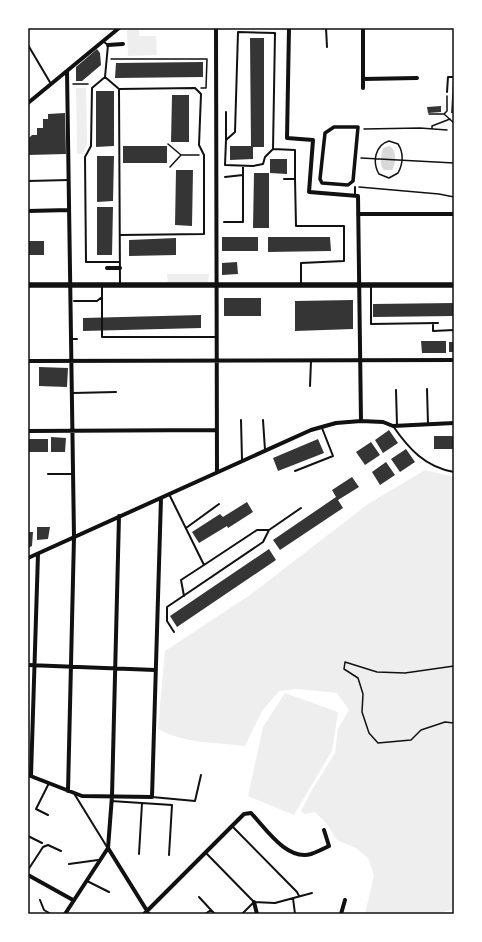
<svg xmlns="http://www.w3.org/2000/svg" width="482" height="942" font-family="Literata,serif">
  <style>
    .green { fill: #eee }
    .water { fill: #d9d9d9 }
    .building { fill: #353535 }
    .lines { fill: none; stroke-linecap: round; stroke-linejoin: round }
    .path { stroke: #111; stroke-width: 1.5 }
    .service { stroke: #111; stroke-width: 2 }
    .pedestrian { stroke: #111; stroke-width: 3.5 }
    .minor { stroke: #111; stroke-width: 4 }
    .tertiary { stroke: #111; stroke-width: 5.5 }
    .neatline { fill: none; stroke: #111; stroke-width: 1.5 }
  </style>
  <rect width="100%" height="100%" fill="#fff"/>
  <path class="green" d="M131 28H139V36H156L157 55 128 56 127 31Z
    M76 88H86L87 144 83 154H77Z
    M167 274H209L208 285H168Z
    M425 470 454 477V909L445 911 442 914H365L374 875 368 858 356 848 337 840 327 824 315 812 304 814 301 811 312 790 335 753 338 729 349 710 337 693 297 689 279 691 262 711 245 746C215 742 185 744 158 729L165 651 250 595 368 504Z
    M285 693 338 712 332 751 294 815 248 796 263 727Z"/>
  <path class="water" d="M390 146C397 151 396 164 392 170H384C379 166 381 154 383 148Z"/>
  <path class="building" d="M250 38H264V147H253V159L230 160V146H251Z
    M97 49 100 53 101 65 82 81H76V67Z
    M203 62V77L115 78 116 63Z
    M453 81H454V113H451Z
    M96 91H114V146L96 147Z
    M172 95H189V142H171Z
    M441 106V112L428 113 427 107Z
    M65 113 66 154 28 155V139L32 135H37V128H43V119H48V114Z
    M123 146H167V163H123Z
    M97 156H114L113 201 97 202Z
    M270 159H287V174L270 173Z
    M176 170H193L192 226 175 225Z
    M254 173H269V228H253Z
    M97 207H113L112 255H97Z
    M222 237H258V251H222Z
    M268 237H330L331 251 268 252Z
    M176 238V255L129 256V240Z
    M28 241H44V255H28Z
    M237 262 238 274 222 275V263Z
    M224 298H261V316H224Z
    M353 300V329L295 331V301Z
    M454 303V316L373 317V304Z
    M201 315V328L83 331V318Z
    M421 341H446V353H422Z
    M449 342H454V352H449Z
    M39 367 68 368 67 387 39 386Z
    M389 430 398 443 383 453 375 440Z
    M434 436H454V449H434Z
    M51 437 66 438 65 452H51Z
    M28 439H48V452H28Z
    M318 439 324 453 278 471 273 458Z
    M371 442 380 455 365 465 356 452Z
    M406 449 415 462 400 472 391 459Z
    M386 462 395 475 380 485 372 472Z
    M352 477 359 487 338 500 343 508 280 550 273 540 336 497 332 490Z
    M247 502 253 512 228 528 227 526 199 543 192 532 220 514 223 517Z
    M37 527H50L48 539 37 540Z
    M28 532H33L32 546 28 548Z
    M269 549 276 560 177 627 170 616Z"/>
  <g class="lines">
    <path class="path" d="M111 59H207L206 88H201
      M73 84H88
      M447 96V111L444 114 454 123
      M429 114H444
      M364 129 420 128 447 130
      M432 129V126L450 119
      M389 141 398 144C404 153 403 164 398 173L389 178 379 174C372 162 375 145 389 141Z
      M168 144 181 155
      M361 158 454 163
      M170 167 181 155H199
      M359 187 439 194 454 197
      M454 666 405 673 377 672 345 662 344 669 358 678 363 694 362 712 369 733 378 743 411 740 421 730 445 722 454 723"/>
    <path class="service" d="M326 28 327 47
      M104 42 108 45 105 77 92 88 91 146 85 157 86 262H120
      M28 45 51 84
      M105 77 119 89 195 88 201 94 199 145 204 155V234L120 235
      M119 89 120 284
      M447 92 448 77H454
      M226 140V112
      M273 149 275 33 238 32 235 132 226 140 225 165 253 166 263 164 265 157 273 149 295 150V179
      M225 177 243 175
      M284 179H295L296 226H344V261L301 263V283
      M28 181 69 180
      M355 195V187
      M224 222H243V166
      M371 286V324L438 323
      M102 297V337H216
      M74 301H97L102 297V286
      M433 323V331L454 330
      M71 339H77
      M310 386 311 361
      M427 389 428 424
      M396 390 397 425
      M73 393 116 392
      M241 420 242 460
      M263 420 265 450
      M393 426C409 449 425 467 454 472
      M295 471 333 456 322 428
      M48 474H72
      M169 494 204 565 257 530H269
      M186 528 219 504
      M184 596 181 580 204 565
      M174 632 167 621V607L263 542 269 530 301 508
      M75 795 107 847
      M152 797 195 801 201 775
      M111 801 172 805 169 855
      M48 815 36 809 49 783
      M232 826 297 892 299 896
      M28 836 42 843
      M206 853 253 901
      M139 854 142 803
      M69 864 98 860
      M28 870 43 847 48 845 61 851
      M87 881 109 892
      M199 897 211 910
      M293 898 295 914
      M40 900 44 910 51 914
      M205 914 211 910 215 914
      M242 914 254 902 275 903 312 893"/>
    <path class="pedestrian" d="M334 127H358L353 181 348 185 322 183 320 179 325 133Z"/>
    <path class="minor" d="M216 28 217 472
      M289 28 287 138 313 140 309 192 358 196 361 421
      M363 28V88
      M108 45 123 44
      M67 71 74 537 68 791
      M363 79 417 78
      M28 103 119 28
      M28 211 69 210
      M358 214H454
      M107 268H120
      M28 361 454 360
      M28 431 216 430
      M28 558 311 430 336 423 361 421 383 422 393 426 454 423
      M28 665 155 670
      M28 775 82 796 152 797 161 498
      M31 776 38 554
      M108 848 149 914
      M28 875 73 900
      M254 902 257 914
      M65 914 108 848 112 796 119 516
      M144 914 244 814 251 813C266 829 287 861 311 854 317 852 323 849 329 846L324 830
      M341 914 345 900"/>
    <path class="tertiary" d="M28 285H454"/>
  </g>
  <rect width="482" height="942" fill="none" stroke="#ffffff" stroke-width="58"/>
  <rect x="29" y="29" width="424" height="884" class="neatline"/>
</svg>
